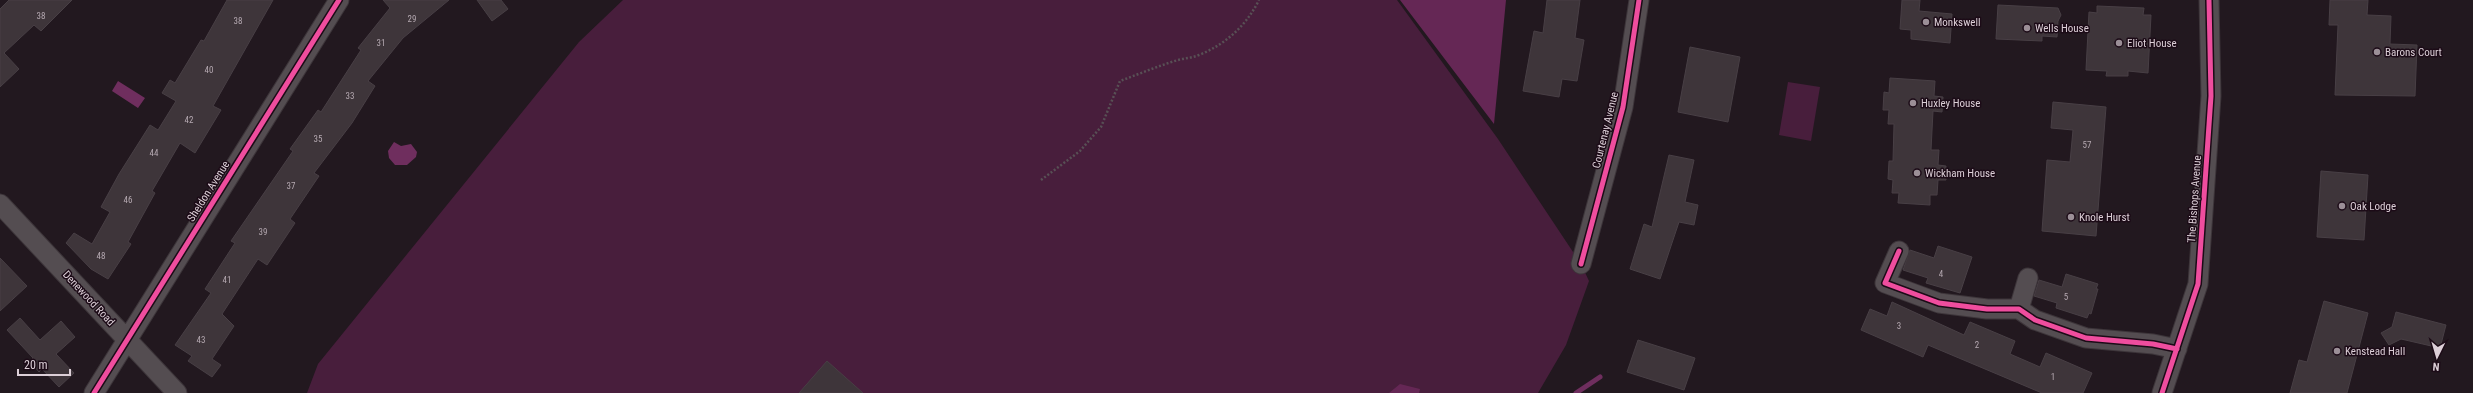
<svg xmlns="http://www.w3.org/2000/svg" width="2473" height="393" font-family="'Roboto Condensed',sans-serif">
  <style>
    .green { fill: #481e3c }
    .forest { fill: #652755 }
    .water { fill: #6f2e5e }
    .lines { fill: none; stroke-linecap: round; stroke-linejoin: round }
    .stream { stroke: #6f2e5e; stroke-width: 5 }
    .building { fill: #3e353a; stroke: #483f45 }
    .minor-casing { stroke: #3d353a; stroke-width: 21 }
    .path { stroke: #585055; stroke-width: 2.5; stroke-dasharray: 2 2; stroke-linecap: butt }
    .minor { stroke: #544d51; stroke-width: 19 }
    .cycleway-casing { stroke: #1c0b17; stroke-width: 8 }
    .cycleway { stroke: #ef4d9e; stroke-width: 5 }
    .poi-dot { fill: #9b8f97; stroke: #1c0b17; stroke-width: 1.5 }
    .labels { text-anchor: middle; stroke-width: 3; stroke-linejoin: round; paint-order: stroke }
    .number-label { font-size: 9px; fill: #b4a8b0 }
    .poi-label { font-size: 11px; fill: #dccfd7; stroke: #1c0b17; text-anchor: start }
    .street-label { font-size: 11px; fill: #dccfd7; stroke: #1c0b17 }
  </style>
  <rect width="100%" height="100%" fill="#22181f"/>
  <path class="green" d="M623 0H1397L1498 139 1581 264 1589 281 1566 345 1538 393H307L318 364 579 42Z
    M1788 82 1820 87 1811 141 1779 135Z"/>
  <path class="forest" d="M1400 0H1506L1494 124Z
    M1400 384 1420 389 1419 393H1389Z"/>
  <path class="water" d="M118 81 145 98 138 108 112 91Z
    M394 142 401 146 411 144 417 152 416 157 407 165H395L389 158 388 151Z"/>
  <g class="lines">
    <path class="stream" d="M1576 393 1600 377"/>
  </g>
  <path class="building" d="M9 0H72L41 31 34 25 4 53 19 69 0 87V9Z
    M227 0H273L213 106 221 110 195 153 180 143 152 191 155 193 128 242 131 244 108 279 91 269 66 243 74 233 92 244 110 212 101 207 119 174 150 125 158 130 176 101 162 93 170 80 175 83 201 40 204 41Z
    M383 0H449L403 38 368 81 375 86 352 123 314 173 319 176 290 219 295 223 267 265 258 259 222 314 234 326 212 359 221 365 212 377 188 361 192 356 175 345 211 293 205 289 235 243 231 241 293 151 290 149 318 110 321 112 361 50 358 48 390 8Z
    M477 0H501L508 9 492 21Z
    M1547 0H1580L1575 38 1584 40 1577 81 1562 79 1559 97 1523 91 1534 31 1543 33Z
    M1902 0H1920L1919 11 1952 14 1950 43 1911 39V30L1900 29Z
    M2330 0H2368L2367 15 2391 16 2390 44 2417 45 2415 96 2335 95 2338 25H2329Z
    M1998 5 2058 8 2061 15 2058 21 2057 37 2042 36V41L1996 39Z
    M2097 6 2144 8 2143 15H2151L2148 73 2128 71V76H2106L2107 71 2086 70 2089 12 2097 13Z
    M1690 47 1740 57 1728 122 1678 112Z
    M1890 78 1935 81 1934 96 1943 97 1942 112 1933 111 1931 150H1939L1938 165 1946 166V180H1938L1937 195H1930V205L1898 203 1899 193H1892L1893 180 1888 179 1889 161H1893L1894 124H1888L1889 110H1883L1884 92 1889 93Z
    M2053 102 2106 107 2096 236 2042 231 2047 160 2070 162 2073 130 2051 128Z
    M1669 155 1694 160 1685 202 1698 205 1694 225 1679 222 1660 279 1630 269 1644 224 1652 227Z
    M2321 171 2368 175 2364 240 2317 237Z
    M1938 246 1972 257 1960 293 1926 283 1928 278 1903 270 1910 250 1934 258Z
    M0 258 27 286 0 311Z
    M2066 274 2098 284 2096 289H2098L2091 314 2089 313 2087 318 2056 308 2057 303 2034 296 2039 280 2062 287Z
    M2324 301 2368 313 2347 393H2290L2299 360 2307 362Z
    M1892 302 1964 335 1970 322 2015 341 2010 354 2040 367 2046 353 2092 373 2083 393H2042L1928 345 1923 357 1861 330 1870 309 1887 316Z
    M2396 312 2446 325 2440 348 2401 339 2389 345 2381 333 2392 327Z
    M20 318 40 340 61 321 75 337 56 354 74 373 59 387 42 369 39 372 30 361 33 358 7 330Z
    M1638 340 1695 358 1684 390 1627 372Z
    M827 361 863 393H799Z"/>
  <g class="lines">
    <g class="minor-casing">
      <path id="minor" d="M0 204 177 393
        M1899 251 1885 283 1939 303 1987 309H2019L2035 320 2086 338 2153 344 2177 349
        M1581 264 1623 107 1639 0
        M2019 309 2028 278
        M94 393 339 0
        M2162 393 2198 284 2211 96 2209 0"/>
    </g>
    <path class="path" d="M1041 180 1080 151 1101 127 1120 81C1139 74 1158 66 1178 60 1185 58 1192 58 1199 55 1226 44 1246 26 1259 0"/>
    <use href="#minor" class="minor"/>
    <g class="cycleway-casing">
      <path id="cycleway" d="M1899 251 1885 283 1939 303 1987 309H2019L2035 320 2086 338 2153 344 2177 349
        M1581 264 1623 107 1639 0
        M94 393 339 0
        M2162 393 2198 284 2211 96 2209 0"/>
    </g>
    <use href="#cycleway" class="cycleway"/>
  </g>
  <g class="poi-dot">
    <circle cx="1926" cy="22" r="4"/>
    <circle cx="2027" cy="28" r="4"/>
    <circle cx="2119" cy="43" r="4"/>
    <circle cx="2377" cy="52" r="4"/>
    <circle cx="1913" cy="103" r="4"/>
    <circle cx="1917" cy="173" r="4"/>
    <circle cx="2342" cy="206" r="4"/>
    <circle cx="2071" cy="217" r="4"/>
    <circle cx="2337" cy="351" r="4"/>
  </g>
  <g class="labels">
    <g class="number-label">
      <text x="41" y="19">38</text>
      <text x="412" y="22">29</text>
      <text x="238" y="24">38</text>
      <text x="381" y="46">31</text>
      <text x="209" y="73">40</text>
      <text x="350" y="99">33</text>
      <text x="189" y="123">42</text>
      <text x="318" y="142">35</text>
      <text x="2087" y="148">57</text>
      <text x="154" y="156">44</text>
      <text x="291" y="189">37</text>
      <text x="128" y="203">46</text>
      <text x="263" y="235">39</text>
      <text x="101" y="259">48</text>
      <text x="1941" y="277">4</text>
      <text x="227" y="283">41</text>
      <text x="2066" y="300">5</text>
      <text x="1899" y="329">3</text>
      <text x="201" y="343">43</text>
      <text x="1977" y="348">2</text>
      <text x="2053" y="380">1</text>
    </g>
    <g class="poi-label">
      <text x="1934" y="26">Monkswell</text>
      <text x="2035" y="32">Wells House</text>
      <text x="2127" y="47">Eliot House</text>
      <text x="2385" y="56">Barons Court</text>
      <text x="1921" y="107">Huxley House</text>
      <text x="1925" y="177">Wickham House</text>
      <text x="2350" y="210">Oak Lodge</text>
      <text x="2079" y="221">Knole Hurst</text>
      <text x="2345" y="355">Kenstead Hall</text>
    </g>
    <g class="street-label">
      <text transform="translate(1605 130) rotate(-76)" y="4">Courtenay Avenue</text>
      <text transform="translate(208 191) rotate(-58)" y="4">Sheldon Avenue</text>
      <text transform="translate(2194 199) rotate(-86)" y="4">The Bishops Avenue</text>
      <text transform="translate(89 298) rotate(47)" y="4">Denewood Road</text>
    </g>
  </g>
  <g transform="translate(2437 357) rotate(185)" stroke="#1c0b17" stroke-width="3" paint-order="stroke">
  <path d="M0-3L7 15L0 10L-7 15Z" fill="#dccfd7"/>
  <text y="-6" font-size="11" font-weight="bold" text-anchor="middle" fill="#dccfd7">N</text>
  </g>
  <path d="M18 369v6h52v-6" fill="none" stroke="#dccfd7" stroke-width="2"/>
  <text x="24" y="369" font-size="12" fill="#dccfd7" stroke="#1c0b17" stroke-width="3" paint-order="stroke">20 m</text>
</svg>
